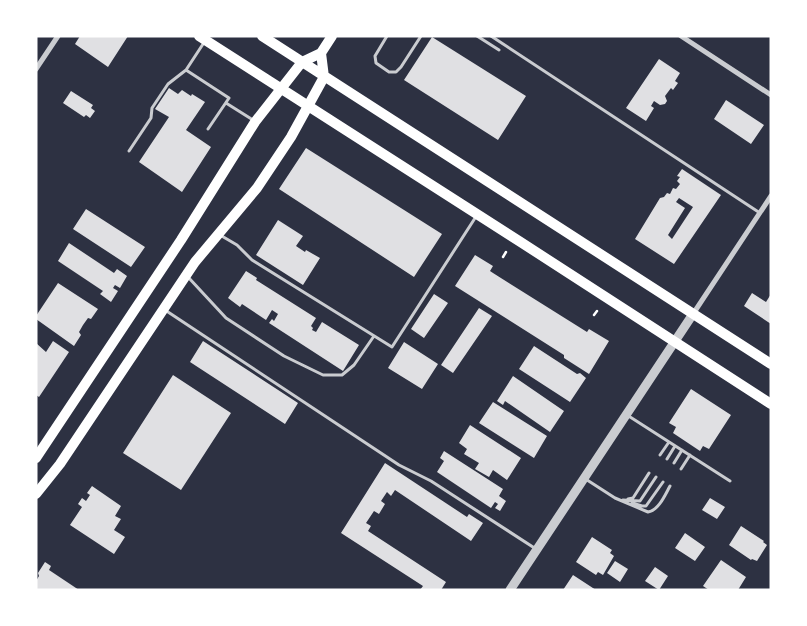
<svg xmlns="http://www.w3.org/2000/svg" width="807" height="626" font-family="'Nunito Sans',sans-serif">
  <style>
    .building { fill: #e0e0e3; fill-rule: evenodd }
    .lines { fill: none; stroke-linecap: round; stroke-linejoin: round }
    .path { stroke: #fff; stroke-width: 2.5 }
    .service { stroke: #caccd0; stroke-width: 3 }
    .minor { stroke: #caccd0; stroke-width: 5 }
    .tertiary { stroke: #caccd0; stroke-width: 9 }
    .primary { stroke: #fff; stroke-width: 10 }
  </style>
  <rect width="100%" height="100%" fill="#2d3142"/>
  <path class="building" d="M80 36H128L108 67 75 44Z
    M432 37 526 96 498 140 404 80Z
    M659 59 680 73 675 81 678 83 673 90 671 88 665 96 667 101 665 104 660 105 654 101 651 106 654 108 646 121 626 108Z
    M169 88 178 94 182 90 191 96 192 94 205 102 186 130 211 147 182 192 139 162 169 117 155 109Z
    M71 91 93 105 91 108 95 111 90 118 86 115 84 117 63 103Z
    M726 100 764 125 751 144 714 119Z
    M306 148 442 234 414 277 279 189Z
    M682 169 721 195 674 264 635 239 660 198 664 197 667 193 670 194 673 188 676 189 680 184 677 181 680 177 677 176ZM679 198 693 207 672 239 668 235 685 208 676 202Z
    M86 209 145 247 131 267 73 229Z
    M278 220 303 236 296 246 305 252 306 250 320 258 303 285 256 255Z
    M69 243 114 273 117 269 127 276 120 288 115 285 113 288 118 291 111 302 100 294 103 291 58 261Z
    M475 255 493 266 490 271 493 273 587 332 589 329 609 341 589 374 564 358V355L455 286Z
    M246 271 257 278 256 280 316 318 311 326 313 328 312 330 316 332 322 322 359 345 343 371 269 323 272 319 274 321 278 314 272 310 266 320 242 304 240 307 228 298Z
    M58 283 98 309 91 319 88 318 83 325 79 332 81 335 74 346 36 319V316Z
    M752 293 766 302 771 294V324L744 306Z
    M434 294 448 303 424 338 411 329Z
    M479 308 492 316 453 373 441 365Z
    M53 341 69 352 39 397 36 395V343L46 352Z
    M203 341 298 403 285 424 190 362Z
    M404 342 438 364 422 389 388 368Z
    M534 346 577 374 580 373 586 378 570 402 519 369Z
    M173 375 231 413 181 490 123 453Z
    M513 376 564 411 550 432 505 401 503 405 497 401Z
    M691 389 731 415 709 449 703 446 700 451 673 433 676 427 669 423Z
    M493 402 547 436 534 458 479 423Z
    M470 425 521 458 507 480 493 470 489 477 475 469 479 463 464 454 467 449 459 443Z
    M444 451 503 489 499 496 506 501 500 511 495 508 498 504 495 502 491 508 437 472 444 461 440 458Z
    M385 463 467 517 469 514 483 523 471 541 395 490 391 496 387 492 381 501 385 504 379 514 374 511 366 523 371 526 368 531 446 582 441 590H420L423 586 341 533Z
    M92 486 121 506 115 516 121 519 114 530 125 537 114 554 70 525 82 507 78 504 82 498 86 501 90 495 87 493Z
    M710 498 725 507 717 519 702 510Z
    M741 526 764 541 763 542 767 545 757 561 752 559 751 560 729 545Z
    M685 533 705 547 695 561 675 548Z
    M592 537 612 550 610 553 614 556 603 575 598 572 596 575 576 562Z
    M721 560 746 577 738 590H709L703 586Z
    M615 561 628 569 620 582 607 573Z
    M45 562 51 566 49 570 79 590H36V581L39 576 38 573Z
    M655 567 668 576 659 590 645 581Z
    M573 575 596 590H563Z"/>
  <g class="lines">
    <path class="path" d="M503 257 506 252
      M594 315 597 311"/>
    <path class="service" d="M387 36 375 56 376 63 389 72H396L401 67 421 36
      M477 36 499 50
      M491 36 760 213
      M186 70 229 98 208 129
      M226 103 253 120
      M129 151 151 118 152 108 168 84 186 70 205 41
      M220 235 237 245 252 260 392 347 477 215
      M188 277 226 318 284 356 323 375H342L354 365 374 336
      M165 310 399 465 431 481 536 549
      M627 415 730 481
      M660 455 669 442
      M667 459 675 446
      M674 463 682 450
      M681 469 690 455
      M584 478 615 498 648 512C659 510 665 495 670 486
      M628 499 633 498 649 473
      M623 500 640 501 656 477
      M632 503 642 506H646L663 482"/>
    <path class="minor" d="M681 36 771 95
      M36 69 58 36
      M693 314 771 196"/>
    <path class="tertiary" d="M510 590 693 314"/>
    <path class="primary" d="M199 36 519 241 771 404
      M262 36 771 364
      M36 458 181 240 255 122 302 62 321 53 332 36
      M36 494 60 464 195 262 257 188 291 137 324 77 321 53"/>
  </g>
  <rect width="807" height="626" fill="none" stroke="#ffffff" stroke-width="75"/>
</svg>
